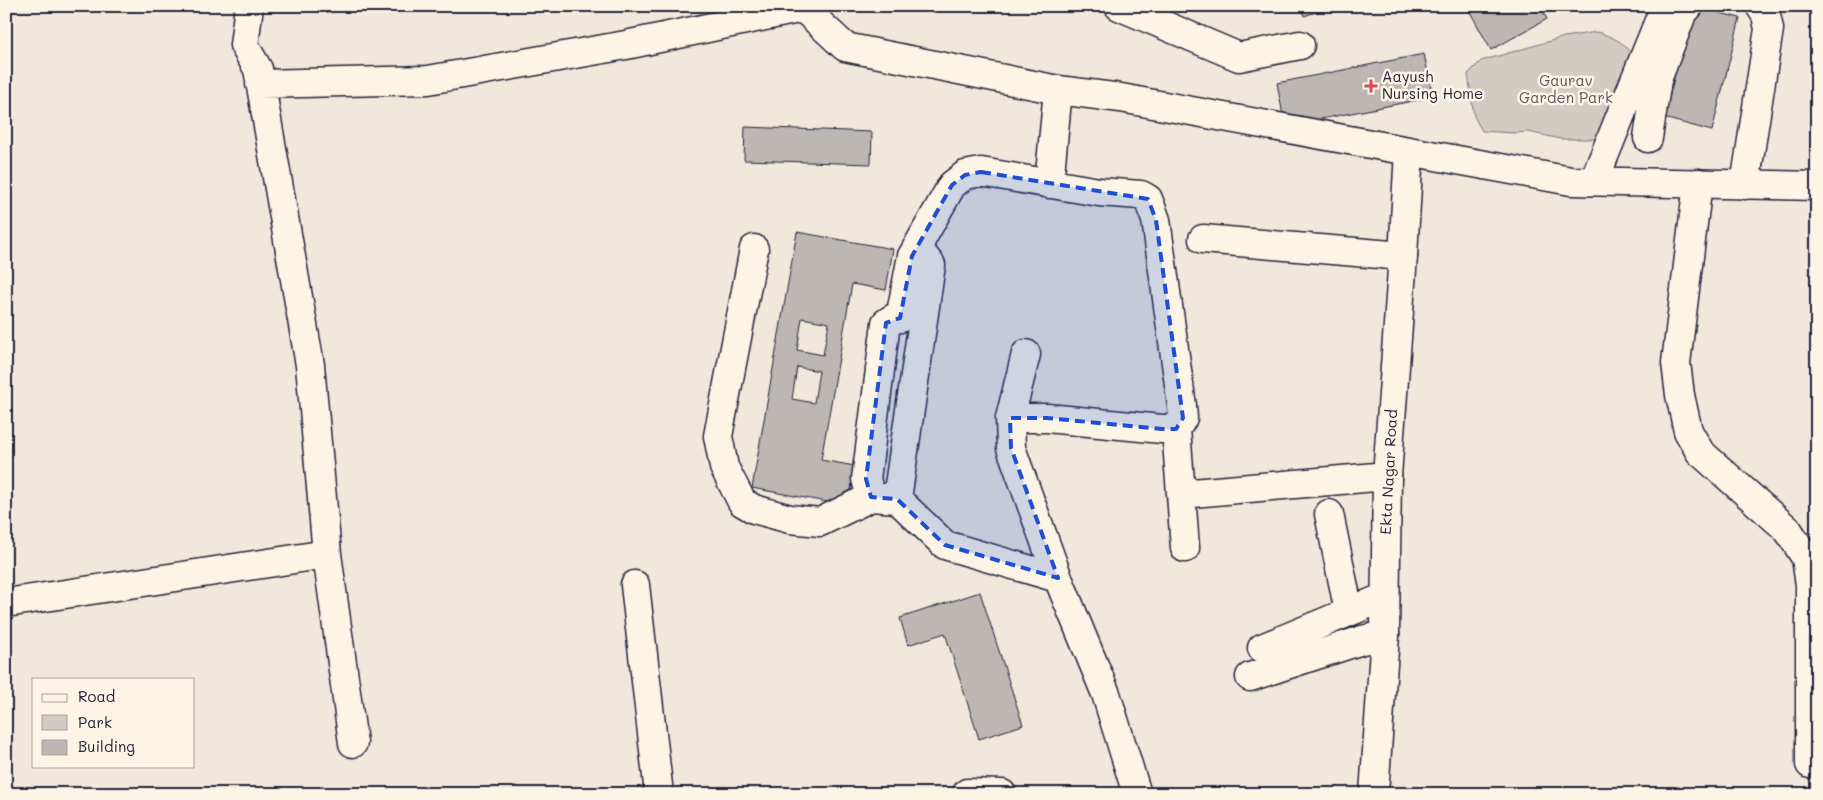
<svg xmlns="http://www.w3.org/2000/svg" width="1823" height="800" font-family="Mali,sans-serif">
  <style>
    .green { fill: #d1cbc3; stroke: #7a767f }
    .building { fill: #bcb7b3; stroke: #22223b; fill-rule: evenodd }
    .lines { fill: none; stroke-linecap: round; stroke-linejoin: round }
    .minor-casing { stroke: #22223b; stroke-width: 31 }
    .tertiary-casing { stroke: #22223b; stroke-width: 31 }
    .minor { stroke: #fcf5e5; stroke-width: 28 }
    .tertiary { stroke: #fcf5e5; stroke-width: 28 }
    .marked { fill: #1d4ed8; fill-opacity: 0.2; stroke: #1d4ed8; stroke-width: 4; stroke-dasharray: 10 6; stroke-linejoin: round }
    .poi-dot { fill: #d1495b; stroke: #fcf5e5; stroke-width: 2 }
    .labels { text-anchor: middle; stroke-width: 5; stroke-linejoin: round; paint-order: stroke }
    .poi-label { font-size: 15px; fill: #22223b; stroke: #fcf5e5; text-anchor: start }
    .park-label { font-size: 15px; fill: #575564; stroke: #fcf5e5 }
    .street-label { font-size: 15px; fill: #22223b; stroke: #fcf5e5 }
  </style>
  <rect width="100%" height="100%" fill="#efe8db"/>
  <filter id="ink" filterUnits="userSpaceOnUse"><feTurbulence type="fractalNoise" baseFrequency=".02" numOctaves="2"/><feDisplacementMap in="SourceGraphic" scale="10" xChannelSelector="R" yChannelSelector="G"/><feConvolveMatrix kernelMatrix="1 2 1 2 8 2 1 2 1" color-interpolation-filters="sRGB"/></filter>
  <g filter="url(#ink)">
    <path class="green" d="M1597 32C1616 38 1624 42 1635 59L1603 139H1561L1528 132 1514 133 1482 131 1474 116 1468 74 1481 61 1564 37Z"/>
    <path class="building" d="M1301 6H1335L1304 16Z
      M1476 6H1540L1547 19 1491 50 1469 10Z
      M1574 6H1605L1606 7 1577 12Z
      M1692 6 1740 18 1712 131 1664 118Z
      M1424 54 1433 97 1285 126 1277 83Z
      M745 127 872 132 871 164 744 160Z
      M797 232 893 249 886 290 852 284 821 460 855 466 848 506 752 488ZM802 318 829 323 823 355 797 350ZM797 367 819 371 814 403 792 399Z
      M980 592 1023 725 979 739 945 633 908 645 900 618Z"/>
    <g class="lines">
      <g class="minor-casing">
        <path id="minor" d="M1119 6 1239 57 1300 45
          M260 84 428 80 626 45 803 8
          M1648 138 1657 80 1682 14 1689 6
          M1594 181 1665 6
          M1698 183 1676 363 1680 395 1688 431 1700 452 1788 530 1806 558 1810 585V764L1817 765
          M1049 184 1058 90
          M1745 185 1769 29 1766 15 1760 6
          M1203 239 1403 256
          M754 249 718 436 724 467 742 502 754 509 790 519 820 522 871 497
          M1026 354 1010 418 1011 448 1058 578 1106 694 1137 794
          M1010 418H1047L1162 429H1176
          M1181 494 1185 548
          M897 499 931 265 923 255 912 256
          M1329 514 1349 612
          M327 554 353 743
          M1058 578 945 545 897 499 871 497 866 479 886 323 892 319 900 318 912 256 952 185 965 175 981 172 1099 192 1141 195 1148 199 1156 220 1182 406 1183 418 1176 429 1181 494 1387 476
          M635 585 659 794
          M6 603 327 554 310 365 258 69 244 45 249 6
          M1262 648 1385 597
          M1250 677 1362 640 1385 635
          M967 793 1002 794"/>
      </g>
      <g class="tertiary-casing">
        <path id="tertiary" d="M801 6 845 47 1058 90 1121 98 1571 181 1817 186
          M1374 794 1385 635 1387 476 1403 256 1409 151"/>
      </g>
      <use href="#minor" class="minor"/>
      <use href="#tertiary" class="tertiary"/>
    </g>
  </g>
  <path class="marked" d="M981 172 1148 199 1156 220 1183 418 1176 429H1162L1047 418H1010L1011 448 1058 578 945 545 897 499 871 497 866 479 886 323 900 318 912 256 952 185 965 175Z"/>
  <path class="poi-dot" d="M1368.5 78.5h5v5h5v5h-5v5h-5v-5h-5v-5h5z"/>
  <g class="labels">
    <g class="poi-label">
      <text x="1382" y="82">Aayush<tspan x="1382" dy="17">Nursing Home</tspan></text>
    </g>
    <g class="park-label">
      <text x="1566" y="86">Gaurav<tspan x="1566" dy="17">Garden Park</tspan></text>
    </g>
    <g class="street-label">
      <text transform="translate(1389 472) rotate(-87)" y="5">Ekta Nagar Road</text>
    </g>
  </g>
  <rect width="1823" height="800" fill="none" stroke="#fcf5e5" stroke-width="25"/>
  <rect x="12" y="12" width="1798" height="775" fill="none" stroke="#22223b" stroke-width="2" filter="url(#ink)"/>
  <rect x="32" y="678" width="162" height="90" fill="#fcf5e5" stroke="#a5a1a1"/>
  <rect x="42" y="694" width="25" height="8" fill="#fcf5e5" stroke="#a5a1a1"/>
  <text x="78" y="702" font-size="15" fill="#22223b">Road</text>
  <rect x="42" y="715" width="25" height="15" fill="#d1cbc3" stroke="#a5a1a1"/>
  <text x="78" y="728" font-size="15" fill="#22223b">Park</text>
  <rect x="42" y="740" width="25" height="15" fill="#bcb7b3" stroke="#a5a1a1"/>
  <text x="78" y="752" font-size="15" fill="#22223b">Building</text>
</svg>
